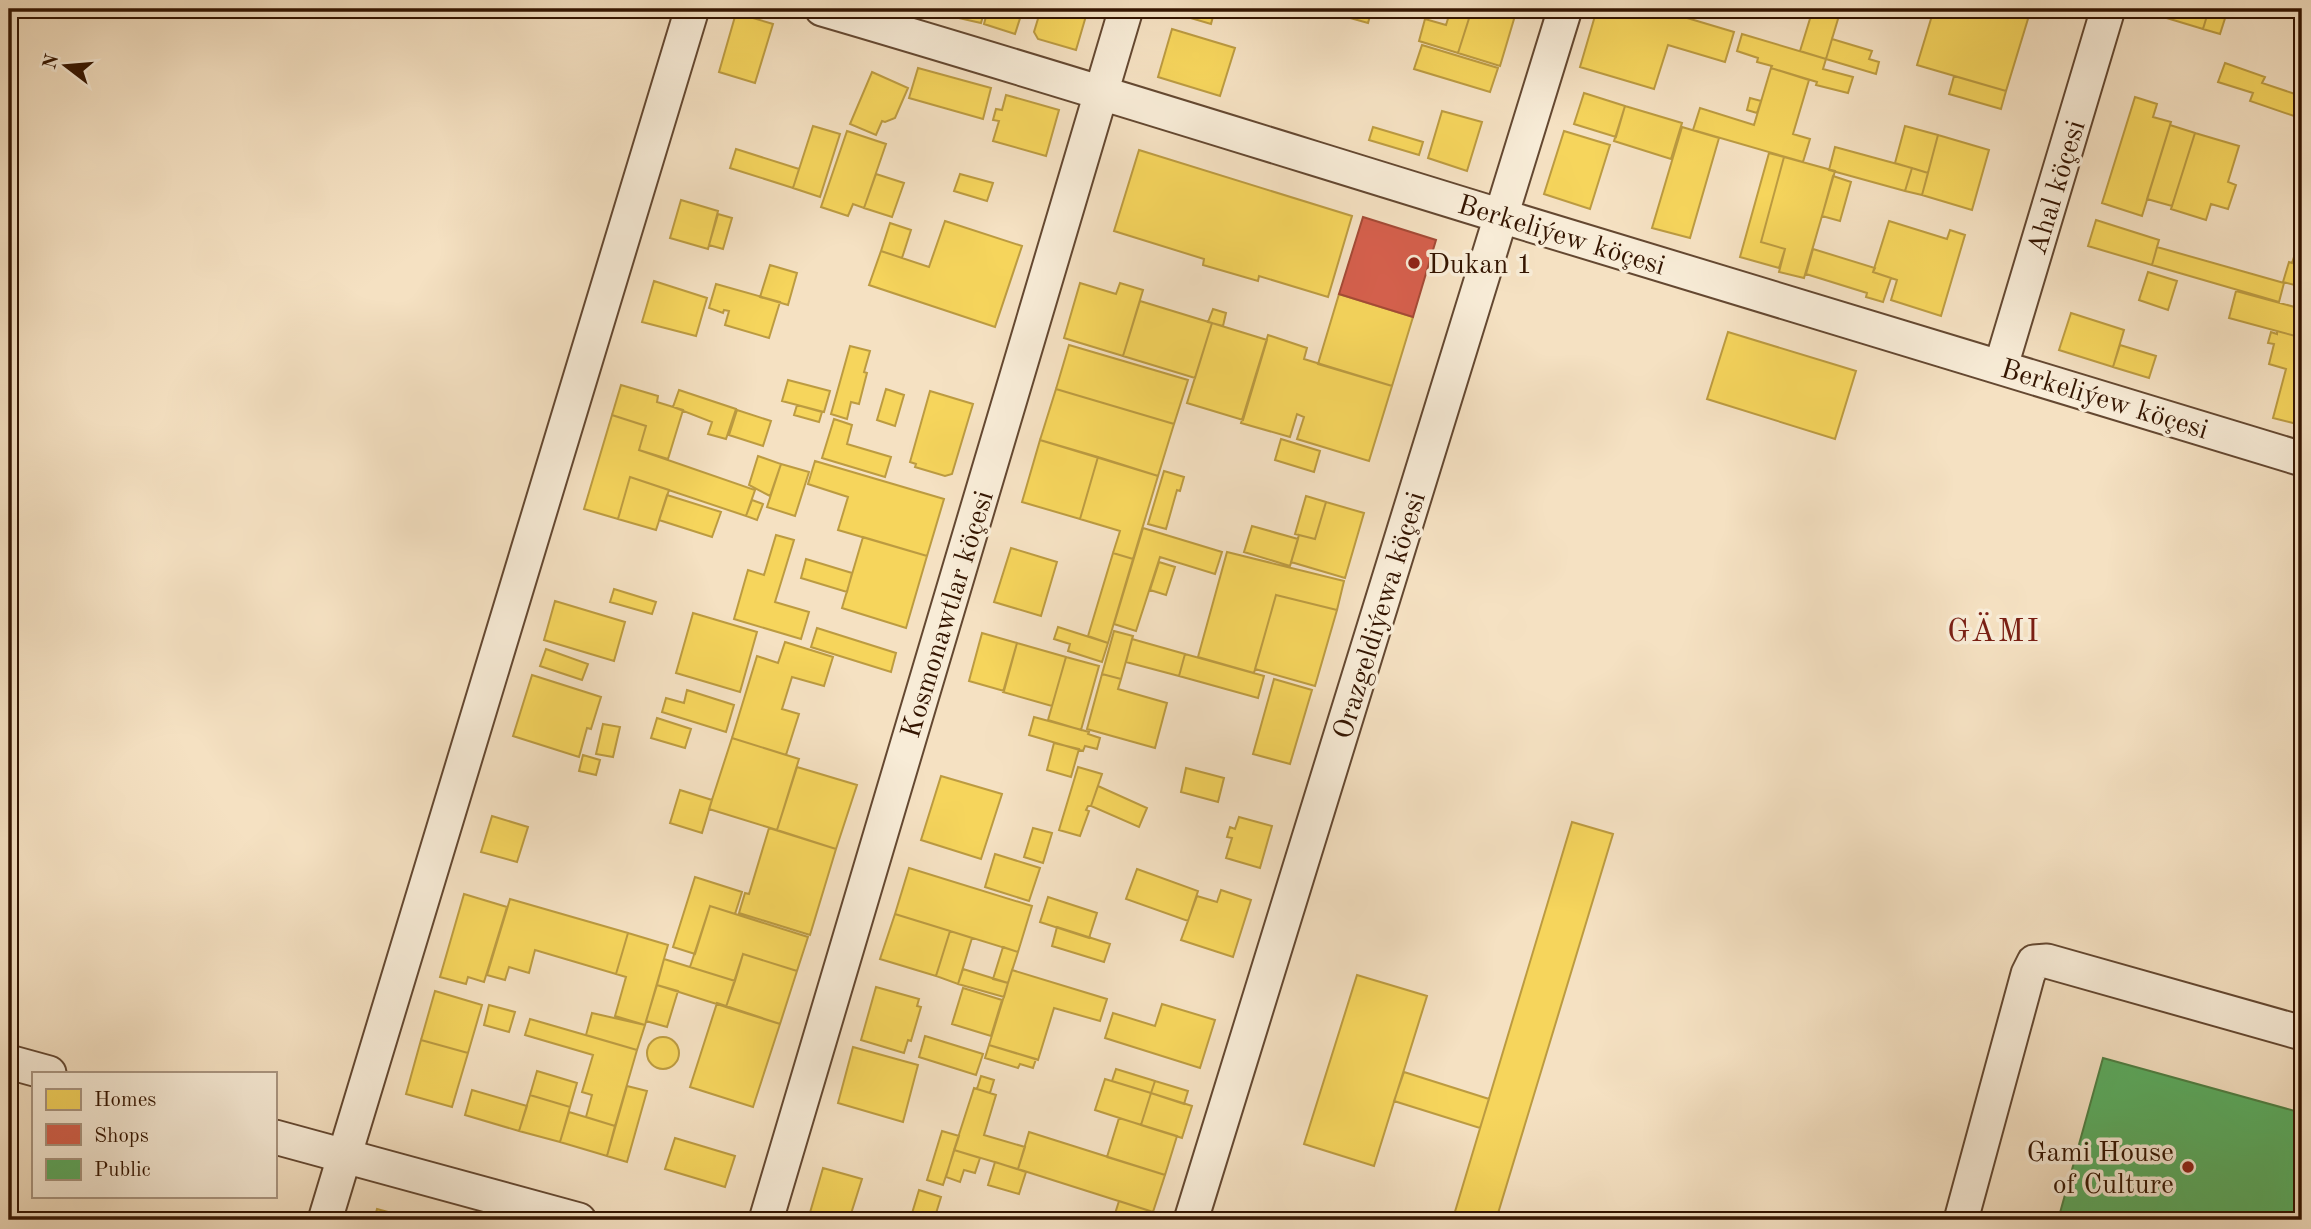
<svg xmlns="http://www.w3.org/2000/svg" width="2311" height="1229" font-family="'Old Standard TT',serif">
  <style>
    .homes { fill: #f6d55c; stroke: #bc9b41; stroke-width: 2 }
    .shops { fill: #d6604d; stroke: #a54a36; stroke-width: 2 }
    .public { fill: #5aae61; stroke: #4f8044; stroke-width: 2 }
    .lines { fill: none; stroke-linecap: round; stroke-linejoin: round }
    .minor-casing { stroke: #644831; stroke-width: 37 }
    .minor { stroke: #f8ecd7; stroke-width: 33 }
    .poi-dot { fill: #8f2418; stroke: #f8ecd7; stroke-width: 2.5 }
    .labels { text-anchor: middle; stroke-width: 7; stroke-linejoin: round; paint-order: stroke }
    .street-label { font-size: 28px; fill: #341501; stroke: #f8ecd7 }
    .poi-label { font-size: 28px; fill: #341501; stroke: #f8ecd7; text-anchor: start }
    .quarter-label { font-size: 32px; letter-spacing: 2px; fill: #7a1f14; stroke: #f8ecd7 }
  </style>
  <rect width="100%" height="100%" fill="#f5e1c2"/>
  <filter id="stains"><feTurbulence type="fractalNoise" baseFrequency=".00286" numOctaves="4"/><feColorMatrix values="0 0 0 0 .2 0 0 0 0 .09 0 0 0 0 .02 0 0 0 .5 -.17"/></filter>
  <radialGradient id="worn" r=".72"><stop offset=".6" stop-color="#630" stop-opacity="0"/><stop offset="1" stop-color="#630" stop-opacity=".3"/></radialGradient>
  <path class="homes" d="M952 9H985L981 23 950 16Z
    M988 9H1023L1015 34 984 24Z
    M1041 9H1088L1076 50 1038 39 1034 32Z
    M1178 9H1215L1211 24 1177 14Z
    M1318 9H1372L1368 23Z
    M1451 9H1472L1458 53 1419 41 1425 19 1446 25Z
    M1472 9H1517L1500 66 1458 53Z
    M1597 9H1657L1734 32 1725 62 1668 45 1654 89 1580 67Z
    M1813 9H1841L1826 59 1800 51Z
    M1934 9H2031L2006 91 1917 65Z
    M2162 9H2209L2203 29 2160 16Z
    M2209 9H2228L2220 34 2203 29Z
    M736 13 773 24 755 83 719 72Z
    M1172 29 1235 48 1220 96 1158 77Z
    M1742 34 1826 59 1823 69 1853 77 1848 93 1816 85 1817 82 1771 68 1772 66 1757 62 1758 58 1737 51Z
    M1832 39 1872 51 1869 59 1879 62 1876 74 1826 59Z
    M1422 45 1498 68 1490 92 1414 69Z
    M2225 63 2265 77 2262 83 2301 96 2294 116 2250 101 2253 93 2218 82Z
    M918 68 991 88 983 119 909 98Z
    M1771 68 1809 80 1793 134 1810 139 1803 162 1693 130 1700 108 1754 125Z
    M872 72 908 88 895 118 885 122 882 121 876 135 850 124Z
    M1954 76 2006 91 2001 109 1949 94Z
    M1584 93 1625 106 1616 137 1574 124Z
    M1006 95 1059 110 1046 156 993 141 999 121 993 120 996 109 1002 110Z
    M2135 97 2157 104 2153 117 2171 122 2142 216 2102 203Z
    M1750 98 1761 101 1757 113 1747 110Z
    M1625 106 1682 123 1671 159 1614 141Z
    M1442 111 1482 122 1467 171 1428 158Z
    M2170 125 2195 133 2172 206 2147 199Z
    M813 126 840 134 820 197 793 188Z
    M1905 126 1938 135 1928 173 1895 163Z
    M1373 127 1423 142 1419 155 1369 140Z
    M1682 127 1719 138 1690 238 1652 228Z
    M847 131 886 144 864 208 853 204 848 216 821 207Z
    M1564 131 1610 145 1590 209 1544 194Z
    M2195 133 2239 146 2228 182 2236 185 2228 209 2211 204 2206 220 2171 209Z
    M1938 135 1989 150 1972 210 1922 195Z
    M1835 147 1912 168 1905 191 1829 170Z
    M736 149 799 169 793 188 730 168Z
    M1139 150 1352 216 1328 297 1259 276 1258 281 1203 265 1204 259 1114 231Z
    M1769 153 1784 157 1761 242 1785 249 1779 268 1740 257Z
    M1784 157 1835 171 1804 278 1779 272 1785 249 1761 242Z
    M1912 168 1928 173 1922 195 1905 191Z
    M876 174 904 183 892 217 864 208Z
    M960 174 993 183 987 201 954 191Z
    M1833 176 1851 182 1840 221 1822 216Z
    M681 200 718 211 708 249 670 238Z
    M718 214 732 218 723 249 709 245Z
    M2096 220 2159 240 2152 265 2088 246Z
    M945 221 1022 246 995 327 869 285 881 251 929 267Z
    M1889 221 1947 239 1950 230 1965 235 1941 316 1891 300 1897 280 1873 272Z
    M890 223 911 230 902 258 881 251Z
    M2157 247 2284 283 2279 302 2152 265Z
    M1813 249 1875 268 1873 272 1891 278 1883 302 1866 297 1867 293 1806 274Z
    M2294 257 2302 259V287L2283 282 2289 262 2292 263Z
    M770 265 797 273 788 305 760 297Z
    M2148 272 2177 281 2168 310 2139 300Z
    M654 281 707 298 696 336 642 322Z
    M1080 283 1116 294 1120 283 1143 290 1123 356 1064 338Z
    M716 284 780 302 769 338 725 325 729 311 724 310 723 313 709 308Z
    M2236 291 2302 309V325L2299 337 2229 318Z
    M1339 294 1413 317 1392 386 1318 364Z
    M1140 301 1212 323 1195 378 1123 356Z
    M1213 309 1226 313 1223 326 1208 322Z
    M2071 313 2124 330 2113 367 2059 350Z
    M1212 323 1267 340 1243 420 1187 403Z
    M2302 325V404L2297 424 2273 418 2286 369 2269 364 2274 344 2268 343 2271 332 2277 334V331L2299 337Z
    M1728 332 1856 371 1835 439 1707 399Z
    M1268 335 1307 348 1304 359 1392 386 1369 461 1297 439 1304 417 1297 414 1290 437 1241 423Z
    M1069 345 1188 380 1174 424 1056 389Z
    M2120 345 2156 356 2149 378 2113 367Z
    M850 346 870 351 864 372 867 373 859 404 851 402 847 419 831 414Z
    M788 380 830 391 824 412 782 401Z
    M621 385 658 396 657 402 683 410 668 459 639 450 646 426 612 415Z
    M886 389 904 395 895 426 877 420Z
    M1056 389 1174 424 1158 476 1040 440Z
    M679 390 736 409 726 439 708 434 712 422 673 407Z
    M930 391 973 404 952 474 945 476 915 467 916 464 910 462Z
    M797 405 822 412 819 422 794 415Z
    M737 410 771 421 763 446 729 435Z
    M612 415 646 426 639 450 755 490 746 516 630 477 618 519 584 509Z
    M834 419 852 425 847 444 891 457 885 477 822 458Z
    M1281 439 1320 451 1314 472 1275 460Z
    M1040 440 1098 457 1080 519 1022 502Z
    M758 456 781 464 770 496 749 485Z
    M1098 457 1158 476 1133 559 1113 553 1120 531 1080 519Z
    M815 461 944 499 927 556 838 530 848 497 808 484Z
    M781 464 809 472 795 516 767 507Z
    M1164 471 1184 477 1180 491 1177 490 1166 529 1148 524Z
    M630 477 669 490 656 530 618 519Z
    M667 495 721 512 712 537 659 520Z
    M1306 496 1326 502 1315 539 1295 534Z
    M752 500 763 504 757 520 746 516Z
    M1326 502 1364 513 1345 578 1291 562 1299 535 1315 539Z
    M1252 526 1298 539 1290 566 1244 552Z
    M1143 528 1222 552 1215 574 1160 557 1136 631 1114 624Z
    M776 535 794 540 775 602 809 612 801 639 734 619 748 570 764 575Z
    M863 537 927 556 906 628 842 608Z
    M1011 548 1057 562 1041 616 994 602Z
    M1227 552 1344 581 1337 610 1276 595 1254 673 1198 657Z
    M1113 553 1133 559 1108 643 1088 636Z
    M806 559 852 573 847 592 801 578Z
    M1159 562 1175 567 1166 595 1150 590Z
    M614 589 656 602 652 614 610 602Z
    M1276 595 1337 610 1315 686 1255 669Z
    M555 601 625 622 614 661 544 640Z
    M693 613 757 632 740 692 676 673Z
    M1058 627 1108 643 1102 662 1068 651 1070 644 1054 639Z
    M817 628 896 653 891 672 811 647Z
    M1114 631 1133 636 1121 679 1102 674Z
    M982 633 1017 643 1004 691 969 681Z
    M1132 639 1185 654 1179 676 1126 662Z
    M785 642 833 657 824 686 792 677 782 709 799 714 786 755 732 738 757 656 778 663Z
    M1017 643 1066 657 1052 706 1003 692Z
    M546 649 588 664 582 680 540 666Z
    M1185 654 1264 676 1258 698 1179 676Z
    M1066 657 1099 666 1081 730 1048 720Z
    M1102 674 1121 679 1118 689 1167 703 1155 748 1087 729Z
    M532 675 601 697 591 729 587 728 579 757 513 736Z
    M1274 679 1312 690 1290 764 1253 754Z
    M687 690 734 705 726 732 662 712 666 698 684 703Z
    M1034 717 1089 732 1088 734 1100 738 1097 749 1085 746 1083 751 1029 735Z
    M657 718 691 729 685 748 651 738Z
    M603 724 620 727 613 757 596 754Z
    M732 738 799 759 777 830 709 809Z
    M1054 743 1079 749 1071 777 1047 770Z
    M583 755 600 760 596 775 579 771Z
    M797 767 857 785 836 849 777 830Z
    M1078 767 1102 774 1091 806H1088L1086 810 1089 811 1080 836 1059 830Z
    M1186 768 1224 778 1218 802 1181 792Z
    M941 776 1002 794 981 859 921 840Z
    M1098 786 1147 808 1139 827 1091 806Z
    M680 790 712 800 702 833 670 823Z
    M492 816 528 827 517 862 481 852Z
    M1239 817 1272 826 1260 868 1226 858 1232 838 1227 837 1230 827 1235 829Z
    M1572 822 1613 834 1496 1220H1472L1454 1215Z
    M769 828 836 849 810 935 739 913 745 893 749 894Z
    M1033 828 1052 833 1043 863 1024 857Z
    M995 854 1040 868 1029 901 985 887Z
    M909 868 1032 906 1018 952 895 914Z
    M1137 869 1198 891 1188 921 1126 899Z
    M695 877 742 892 735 914 710 906 695 954 673 947Z
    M1221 890 1251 900 1233 957 1181 940 1197 896 1217 902Z
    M464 894 507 907 484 982 468 977 466 984 440 977Z
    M1048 897 1097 913 1089 938 1040 922Z
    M510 899 628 933 616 974 535 950 529 973 509 967 505 980 487 975Z
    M710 906 808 937 797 971 743 954 735 981 690 967Z
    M895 914 950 931 936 976 880 959Z
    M1057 927 1110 944 1104 962 1052 946Z
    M950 931 972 938 958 984 936 976Z
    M628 933 668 945 645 1025 615 1016 626 977 616 974Z
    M1003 947 1018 952 1008 983 993 979Z
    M743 954 797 971 780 1024 726 1007Z
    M664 959 735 981 726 1007 657 985Z
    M963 969 1008 983 1004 997 958 984Z
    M1012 970 1107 999 1100 1021 1054 1008 1038 1060 989 1045Z
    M1357 975 1427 996 1374 1166 1304 1144Z
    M657 985 678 991 667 1027 646 1021Z
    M876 987 919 999 917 1006 921 1007 911 1041 908 1040 904 1053 861 1040Z
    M963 988 1002 1000 991 1036 952 1024Z
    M435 991 482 1005 468 1053 421 1040Z
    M717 1003 780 1024 753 1107 690 1087Z
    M1162 1004 1215 1020 1200 1068 1105 1038 1113 1013 1155 1026Z
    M489 1005 515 1012 509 1032 484 1025Z
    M592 1013 645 1025 637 1050 586 1035Z
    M530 1019 637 1050 615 1126 586 1117 592 1095 582 1092 593 1055 525 1035Z
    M925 1036 983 1054 976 1075 919 1057Z
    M647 1053a16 16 0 1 1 32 0a16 16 0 1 1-32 0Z
    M421 1040 468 1053 452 1107 406 1094Z
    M989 1045 1036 1059 1033 1068 1020 1064 1018 1068 985 1058Z
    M853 1047 918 1065 903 1122 838 1103Z
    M1116 1069 1155 1081 1151 1093 1112 1081Z
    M537 1071 577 1083 570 1107 530 1095Z
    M1404 1072 1489 1099 1480 1128 1394 1101Z
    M981 1076 994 1080 990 1093 977 1089Z
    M1105 1079 1151 1093 1141 1125 1095 1110Z
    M1155 1081 1188 1091 1184 1104 1151 1093Z
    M627 1086 647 1091 627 1162 607 1156Z
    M974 1088 996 1095 984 1135 1025 1147 1018 1169 954 1150Z
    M472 1090 527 1106 519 1131 465 1115Z
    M1151 1093 1192 1106 1182 1138 1141 1125Z
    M530 1095 570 1107 560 1142 519 1131Z
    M569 1112 615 1126 607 1156 560 1142Z
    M1119 1118 1177 1136 1165 1175 1107 1157Z
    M942 1131 959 1136 943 1185 927 1180Z
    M1029 1132 1165 1175 1153 1212 1018 1169Z
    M675 1138 735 1156 725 1187 665 1169Z
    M954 1150 980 1158 975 1173 964 1170 960 1182 946 1177Z
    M995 1162 1026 1172 1019 1194 988 1185Z
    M823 1168 862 1179 849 1220H824L809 1216Z
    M919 1190 941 1197 934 1220H910Z
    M1119 1201 1153 1212 1150 1220H1113Z
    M377 1209 417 1220H374Z"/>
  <path class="shops" d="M1363 217 1436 240 1413 317 1339 294Z"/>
  <path class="public" d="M2103 1058 2302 1113V1220H2058Z"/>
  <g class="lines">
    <g class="minor-casing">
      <path id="minor" d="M822 9C1048 75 1273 146 1498 215 1766 298 2035 376 2302 459
        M2001 366 2108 9
        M9 1062 49 1073
        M275 1137 579 1220
        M325 1220 692 9
        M766 1220 1126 9
        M1191 1220 1565 9
        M1961 1220 2028 974 2034 962 2047 961 2302 1033"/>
    </g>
    <use href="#minor" class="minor"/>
  </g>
  <g class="poi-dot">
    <circle cx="1414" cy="263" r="7"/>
    <circle cx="2188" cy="1167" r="7"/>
  </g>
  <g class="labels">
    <g class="street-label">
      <text transform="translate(2055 187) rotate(-73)" y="10">Ahal köçesi</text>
      <text transform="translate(1562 234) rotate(17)" y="10">Berkeliýew köçesi</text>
      <text transform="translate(2105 398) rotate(17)" y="10">Berkeliýew köçesi</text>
      <text transform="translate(946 614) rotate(-73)" y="10">Kosmonawtlar köçesi</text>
      <text transform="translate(1378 615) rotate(-73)" y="10">Orazgeldiýewa köçesi</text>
    </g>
    <g class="poi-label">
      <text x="1428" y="273">Dukan 1</text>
      <text x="2174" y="1161" text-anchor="end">Gami House<tspan x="2174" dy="32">of Culture</tspan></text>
    </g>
    <g class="quarter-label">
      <text x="1994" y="641">GÄMI</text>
    </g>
  </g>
  <rect width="2311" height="1229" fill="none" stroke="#f5e1c2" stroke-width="35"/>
  <rect x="10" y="10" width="2290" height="1208" fill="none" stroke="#341501" stroke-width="3.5"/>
  <rect x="18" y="18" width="2276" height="1194" fill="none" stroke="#341501" stroke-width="2"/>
  <rect x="32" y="1072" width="245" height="126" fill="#f8ecd7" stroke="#aa9681" stroke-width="2"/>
  <rect x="46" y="1089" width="35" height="21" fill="#f6d55c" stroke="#aa9681" stroke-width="2"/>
  <text x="94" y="1106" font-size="21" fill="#341501">Homes</text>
  <rect x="46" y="1124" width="35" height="21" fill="#d6604d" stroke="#aa9681" stroke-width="2"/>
  <text x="94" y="1142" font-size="21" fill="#341501">Shops</text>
  <rect x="46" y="1159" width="35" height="21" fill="#5aae61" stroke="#aa9681" stroke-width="2"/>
  <text x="94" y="1176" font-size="21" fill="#341501">Public</text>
  <g transform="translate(66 66) rotate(286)" stroke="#f8ecd7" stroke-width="5" paint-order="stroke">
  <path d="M0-5L12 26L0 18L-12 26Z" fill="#341501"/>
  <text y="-10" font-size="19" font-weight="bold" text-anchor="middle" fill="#341501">N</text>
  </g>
  <rect width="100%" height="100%" filter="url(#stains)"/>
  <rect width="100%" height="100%" fill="url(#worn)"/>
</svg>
